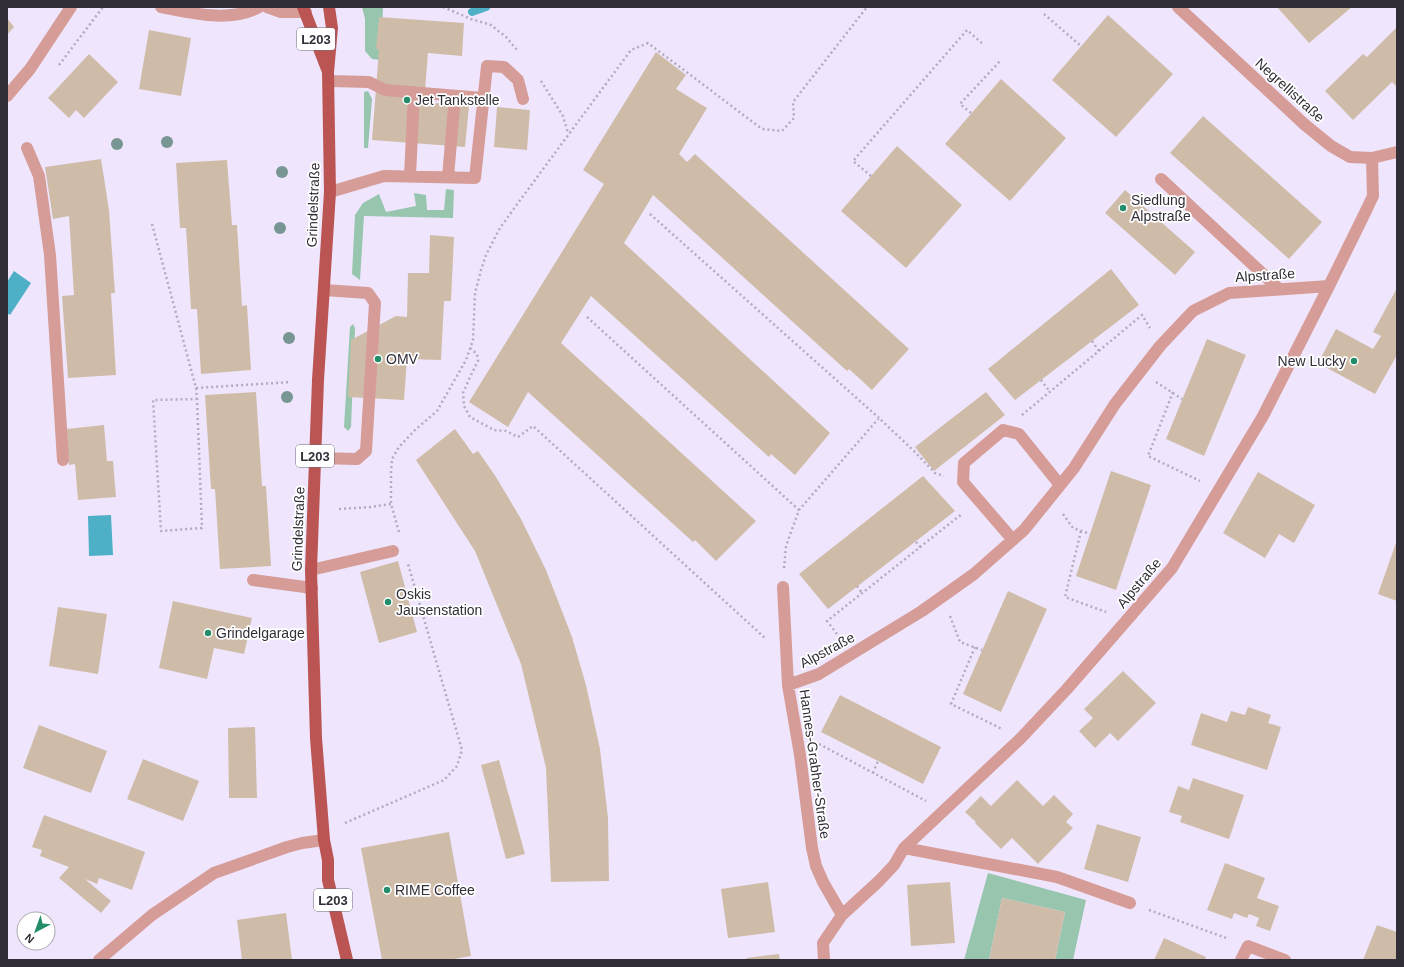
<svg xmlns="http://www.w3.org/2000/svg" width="1404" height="967" font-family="Helvetica,sans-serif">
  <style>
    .green { fill: #97c5ad }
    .water { fill: #4eb0c6 }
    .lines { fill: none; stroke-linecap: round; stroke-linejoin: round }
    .stream { stroke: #4eb0c6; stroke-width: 8 }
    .building { fill: #cfbca8 }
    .path { stroke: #b2abbe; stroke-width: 2.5; stroke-dasharray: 2 3; stroke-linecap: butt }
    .minor { stroke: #d69c98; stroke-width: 12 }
    .major { stroke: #bb5553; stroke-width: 12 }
    .tree { fill: #789693 }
    .poi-dot { fill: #238d6a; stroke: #fff; stroke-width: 1.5 }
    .labels { text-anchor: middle; stroke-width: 3.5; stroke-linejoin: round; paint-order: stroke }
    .shield { fill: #fff; stroke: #706d74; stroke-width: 1 }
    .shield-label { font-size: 13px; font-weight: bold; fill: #322e38 }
    .street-label { font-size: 14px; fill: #322e38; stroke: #fff }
    .poi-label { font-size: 14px; fill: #322e38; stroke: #fff; text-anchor: start }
  </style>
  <rect width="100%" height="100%" fill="#efe6fe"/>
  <path class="green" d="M362 7H383L381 60 372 59 365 51V19Z
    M368 91 372 99 368 148H364V92Z
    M446 189 454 190 453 218 364 216 360 280 352 274 355 215 363 203 379 194 386 212 416 206 414 193 426 195 427 210H444Z
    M353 324 355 328 351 427 348 431 344 427 350 327Z
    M988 873 1086 900 1073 960H1055L1065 912 1002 898 989 960H964Z"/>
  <path class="water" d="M14 271 31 283 10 315 7 313V282Z
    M111 515 113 555 89 556 88 516Z"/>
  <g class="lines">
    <path class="stream" d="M472 12 486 7"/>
  </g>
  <path class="building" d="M1277 7H1352L1309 43Z
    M1108 15 1173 74 1116 137 1052 80Z
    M379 17 464 23 462 56 428 53 424 102 469 106 465 147 372 140 379 49H376Z
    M7 18 14 27 7 35Z
    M1397 27V87L1392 82 1353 120 1325 91 1363 54 1367 57Z
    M149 30 191 38 181 96 139 89Z
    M656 52 686 75 676 89 707 108 679 154 687 162 695 154 909 349 872 390 849 369 847 371 653 195 624 243 830 433 795 475 771 454 769 457 591 296 561 343 756 521 716 561 695 540 693 542 528 392 508 427 469 402 604 184 583 170Z
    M89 54 118 82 84 118 76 110 69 118 48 98Z
    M1001 79 1066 138 1010 201 945 144Z
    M497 107 530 110 527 150 494 147Z
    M1203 116 1322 222 1289 259 1170 153Z
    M897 146 962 205 906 268 841 211Z
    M101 159 109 210 115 293H111L116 375 68 378 62 296 74 295 69 216 53 219 45 167Z
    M227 160 232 225H237L242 306 247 305 251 370 201 374 197 309H191L186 228H180L176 163Z
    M1125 190 1195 252 1175 275 1105 213Z
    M430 235 454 237 451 301H444L441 360 407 359 404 400 348 397 351 340 396 316 407 317 408 273H429Z
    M1111 269 1139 305 1015 400 988 369Z
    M1397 288V355L1375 394 1318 363 1336 329 1373 349 1381 336 1373 332Z
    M1207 339 1246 355 1204 456 1166 439Z
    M256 392 262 486H266L271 566 220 569 215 489H211L205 395Z
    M986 392 1005 415 934 471 915 447Z
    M104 425 107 461H113L116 497 78 500 75 464 69 465 66 429Z
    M455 429 473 454 478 451 496 477 521 519 546 570 572 637 586 685 600 749 608 818 609 881 551 882 546 768 521 664 475 551 416 460Z
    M1111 471 1151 485 1116 590 1076 576Z
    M1258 472 1315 505 1294 543 1279 534 1265 558 1223 533Z
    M923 476 955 511 828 609 799 574Z
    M1397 540V601L1378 594Z
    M398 561 417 632 379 643 360 572Z
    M1008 591 1047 609 1001 712 963 694Z
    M173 601 252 618 244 654 214 648 207 679 159 668Z
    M58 607 107 614 98 674 49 666Z
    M1123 671 1156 703 1118 741 1110 733 1095 748 1079 731 1093 718 1084 709Z
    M840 695 941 747 923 784 821 732Z
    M1248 707 1271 715 1268 723 1281 727 1267 770 1191 745 1201 713 1227 722 1231 711 1245 715Z
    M39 725 107 751 91 793 23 768Z
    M255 727 257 798H229L228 728Z
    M143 759 199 781 183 821 127 799Z
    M499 760 525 854 506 859 481 765Z
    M1193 778 1244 795 1229 839 1180 822 1182 816 1169 812 1178 786 1189 790Z
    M1017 780 1043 806 1054 795 1073 814 1066 822 1073 828 1038 864 1012 838 1001 849 975 823 976 822 965 812 981 796 991 806Z
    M44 815 145 852 132 890 99 878 97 884 85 879 111 901 101 913 59 878 69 867 40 856 42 850 32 847Z
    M1097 824 1141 837 1128 882 1084 869Z
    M449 832 471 956 448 960H382L361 848Z
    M1225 863 1265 878 1257 898 1279 906 1270 931 1256 926 1259 918 1249 914 1247 918 1234 913 1232 919 1207 910Z
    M768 882 775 932 728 938 721 889Z
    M950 882 955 943 911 946 907 885Z
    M1002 898 1065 912 1055 960H989Z
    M286 913 292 960H242L237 920Z
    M1377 925 1397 932V960H1363Z
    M1164 938 1206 957 1205 960H1154Z
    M779 954 780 960H747L746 958Z"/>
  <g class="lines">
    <path class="path" d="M443 7 471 19 491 25 506 37 517 50
      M1044 14 1081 46
      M59 65 103 7
      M541 81 563 116 568 133
      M971 113 960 104 1001 60
      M871 176 853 161 967 30 984 45
      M650 214 879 418
      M152 224 196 388 291 382
      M587 317 799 510
      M1092 341 1099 351
      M470 348 477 354 478 361 470 377 463 393 464 406 470 417 494 430 506 431 518 437 533 426 765 638
      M1041 380 1050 392
      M1156 382 1182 399
      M196 388 197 399 202 528 161 531 153 400 197 399
      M1173 392 1148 456 1200 481
      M1022 415 1142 315 1150 328
      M339 509 371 507 391 504
      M1063 514 1073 528 1090 534
      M1081 531 1065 597 1106 612
      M399 532 391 504V472L392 459 399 447 415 430 437 411 466 360 473 340 475 293 481 270 486 255 500 228 518 203 631 50 648 43 762 129 782 131 794 118 793 102 867 7
      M916 542 920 547
      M784 568 786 546 799 510 879 418 915 452 935 473 944 476
      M857 586 862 593
      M950 616 960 642 982 650
      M840 638 827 621 963 513
      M975 647 951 704 1002 729
      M819 744 926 801
      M873 773 878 761
      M345 823 444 780 457 766 462 750 408 564
      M1149 910 1229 939"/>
    <path class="minor" d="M161 7C192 13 230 23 259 7
      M267 7 281 12H306
      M1178 7 1304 124 1331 146 1350 157 1372 158 1397 152
      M329 81 369 82 385 90 483 98
      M7 96 30 69 71 7
      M27 148 39 176 50 255 63 460
      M410 176 414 92
      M448 177 455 96
      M1161 179 1279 289
      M330 192 384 176 475 178 487 66 504 67 518 80 523 99
      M315 458 357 459 366 451 375 303 368 293 324 290
      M1013 540 963 482 964 463 1003 430 1019 434 1060 485
      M311 570 393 551
      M253 580 312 588
      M783 587 788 685 800 755 812 848 816 866 823 882 842 915
      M788 685 819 674 922 611 974 574 1024 530 1074 468 1115 404 1160 346 1193 311 1229 293 1329 286
      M904 848 1057 877 1130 903
      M99 960 152 915 214 873 287 847 302 843 324 840
      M824 960 823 943 842 915 879 881 894 865 904 848 1021 738 1067 689 1172 568 1263 416 1329 286 1361 221 1373 196 1372 158
      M1241 960 1248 946 1285 960"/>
    <path class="major" d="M303 7 327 69
      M329 7 332 28 328 72 330 192 318 380 311 570 316 738 324 840 328 860V880L347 960"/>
  </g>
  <g class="tree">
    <circle cx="167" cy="142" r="6"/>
    <circle cx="117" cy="144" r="6"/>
    <circle cx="282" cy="172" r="6"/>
    <circle cx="280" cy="228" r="6"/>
    <circle cx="289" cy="338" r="6"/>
    <circle cx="287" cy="397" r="6"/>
  </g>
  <g class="poi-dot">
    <circle cx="407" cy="100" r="4"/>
    <circle cx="1123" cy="208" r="4"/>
    <circle cx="378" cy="359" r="4"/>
    <circle cx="1354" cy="361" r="4"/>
    <circle cx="388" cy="602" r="4"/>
    <circle cx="208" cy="633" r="4"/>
    <circle cx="387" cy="890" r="4"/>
  </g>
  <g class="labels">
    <g class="shield">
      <rect x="297" y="28" width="38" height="22" rx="3"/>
      <rect x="296" y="445" width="38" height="22" rx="3"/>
      <rect x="314" y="889" width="38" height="22" rx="3"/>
    </g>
    <g class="shield-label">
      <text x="316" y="44">L203</text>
      <text x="315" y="461">L203</text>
      <text x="333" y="905">L203</text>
    </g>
    <g class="street-label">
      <text transform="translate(1290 90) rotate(42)" y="5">Negrellistraße</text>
      <text transform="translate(313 205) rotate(-88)" y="5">Grindelstraße</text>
      <text transform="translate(1265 275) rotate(-4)" y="5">Alpstraße</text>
      <text transform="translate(298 529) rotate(-88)" y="5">Grindelstraße</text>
      <text transform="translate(1139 583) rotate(-50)" y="5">Alpstraße</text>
      <text transform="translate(827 650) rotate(-28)" y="5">Alpstraße</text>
      <text transform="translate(815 764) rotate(82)" y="5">Hannes-Grabher-Straße</text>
    </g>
    <g class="poi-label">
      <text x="415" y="105">Jet Tankstelle</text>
      <text x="1131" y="205">Siedlung<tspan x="1131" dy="16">Alpstraße</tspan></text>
      <text x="386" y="364">OMV</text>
      <text x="1346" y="366" text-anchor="end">New Lucky</text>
      <text x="396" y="599">Oskis<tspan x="396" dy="16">Jausenstation</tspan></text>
      <text x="216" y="638">Grindelgarage</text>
      <text x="395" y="895">RIME Coffee</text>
    </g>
  </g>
  <rect width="1404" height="967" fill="none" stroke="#322e38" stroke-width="16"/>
  <g transform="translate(36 931) rotate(221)"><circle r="19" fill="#ffffff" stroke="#adabaf"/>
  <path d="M0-3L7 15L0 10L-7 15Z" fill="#238d6a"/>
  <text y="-6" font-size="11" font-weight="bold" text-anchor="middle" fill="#322e38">N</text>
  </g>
</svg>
